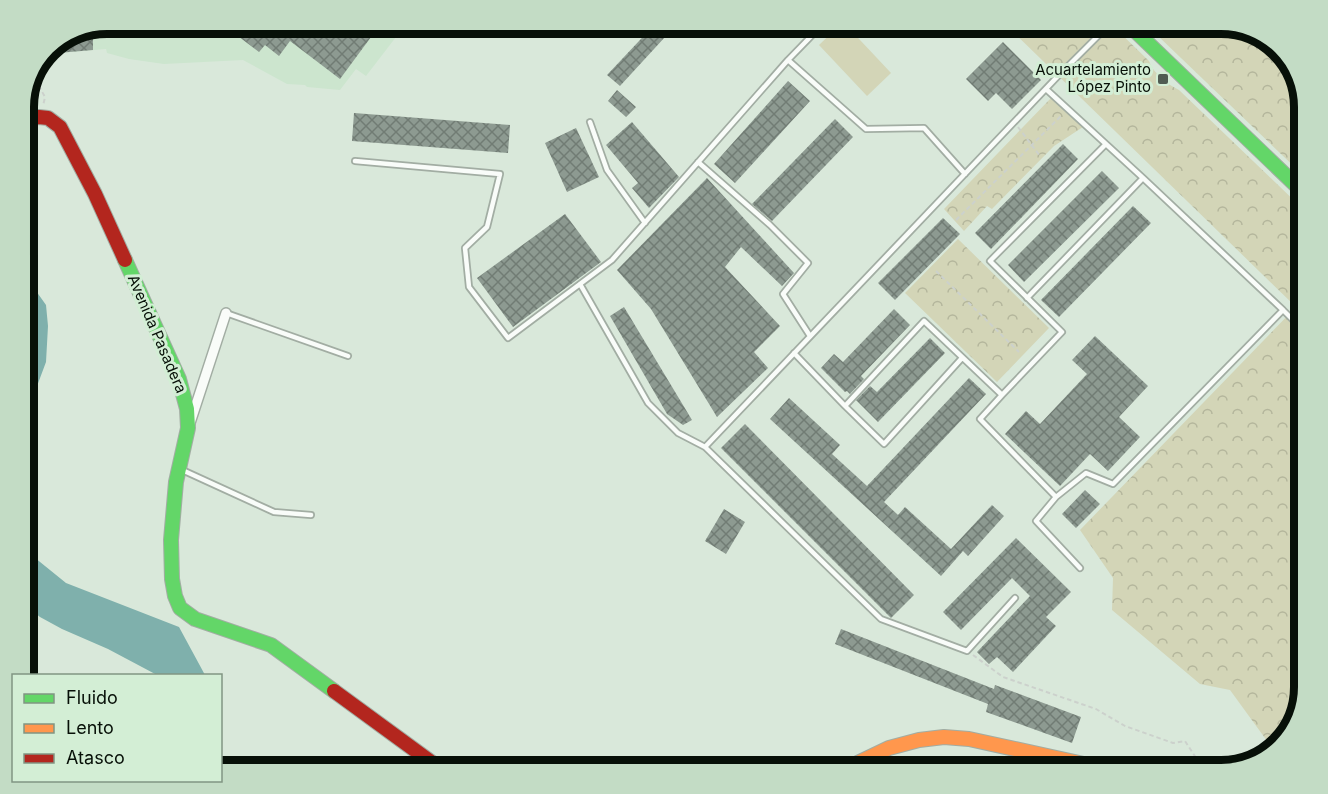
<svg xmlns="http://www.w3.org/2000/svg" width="1328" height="794" font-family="Inter,sans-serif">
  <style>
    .built { fill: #cce5ce }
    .forest { fill: url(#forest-crowns) }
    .pitch { fill: #d3d5b7 }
    .water { fill: #7fb0ac }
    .building { fill: url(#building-cross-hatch) }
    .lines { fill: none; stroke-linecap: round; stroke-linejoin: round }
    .lane-casing { stroke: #a2ada3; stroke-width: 8 }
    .street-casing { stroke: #a2ada3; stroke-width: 12 }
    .fast-casing { stroke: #a2ada3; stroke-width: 16 }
    .slow-casing { stroke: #a2ada3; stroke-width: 16 }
    .jam-casing { stroke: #a2ada3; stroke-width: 16 }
    .path { stroke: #ccd1cc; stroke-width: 2; stroke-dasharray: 4.5 3; stroke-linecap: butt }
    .lane { stroke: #f9fcf9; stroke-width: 4.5 }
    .street { stroke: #f9fcf9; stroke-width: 9 }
    .fast { stroke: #63d668; stroke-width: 14 }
    .slow { stroke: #ff974d; stroke-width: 14 }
    .jam { stroke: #b3261e; stroke-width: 14 }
    .poi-dot { fill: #505c52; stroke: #d3eed5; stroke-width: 2 }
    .labels { text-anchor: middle; stroke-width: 6; stroke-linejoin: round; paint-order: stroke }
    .poi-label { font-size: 15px; fill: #071008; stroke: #d3eed5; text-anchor: end }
    .street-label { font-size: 15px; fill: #071008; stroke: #d3eed5 }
    .rim { fill: none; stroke: #071008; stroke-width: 8 }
  </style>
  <defs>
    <pattern id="forest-crowns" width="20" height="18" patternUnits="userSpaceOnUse" patternTransform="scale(1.5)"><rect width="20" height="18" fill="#d3d5b7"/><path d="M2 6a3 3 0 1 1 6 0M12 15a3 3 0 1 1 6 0" fill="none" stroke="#b4b69c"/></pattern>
    <pattern id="building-cross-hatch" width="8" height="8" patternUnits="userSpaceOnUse" patternTransform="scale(1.5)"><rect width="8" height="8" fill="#8d9a91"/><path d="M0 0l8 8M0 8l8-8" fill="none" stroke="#717c74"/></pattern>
  </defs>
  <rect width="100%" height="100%" fill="#d9e8da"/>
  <path class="built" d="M107 24H406L366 76 356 69 340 90 307 87 305 85 287 84 243 60 164 64 129 59 107 53 106 49 46 54 49 48Z"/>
  <path class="forest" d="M1005 24H1111L1149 61C1153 73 1167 84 1179 90L1304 210V687L1293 729 1273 749 1230 690 1200 684 1112 610 1113 578 1080 530 1296 307Z
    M1149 24H1221L1257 34 1294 70 1304 102V176L1157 35Z
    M1051 98 1083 127 1054 146 992 209 987 206 964 231 944 209Z
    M958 239 1049 328 997 382 905 293Z"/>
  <path class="pitch" d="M841 24H845L891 73 867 96 819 45Z"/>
  <path class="water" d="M24 274 46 305 48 326 46 362 24 421Z
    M24 549 66 583 179 627 205 675H157L108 649 62 629 40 617 24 604Z"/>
  <path class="building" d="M222 24H363L374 33 340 79 290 41 279 56 265 45 259 52Z
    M655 24H677L620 86 607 75Z
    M93 35V50L46 54 49 48 77 36Z
    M1003 42 1041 80 1012 109 996 93 988 101 966 79Z
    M788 81 810 101 735 183 714 164Z
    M617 90 636 107 626 117 608 101Z
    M354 113 510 125 508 153 352 141Z
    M835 119 853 137 772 221 752 204Z
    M632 122 679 177 649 208 632 188 638 183 606 145Z
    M576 128 599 177 567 192 545 143Z
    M1063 144 1078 159 991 249 975 233Z
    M1102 171 1119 188 1024 282 1008 265Z
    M707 178 794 273 782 286 741 247 725 267 780 326 754 352 768 368 717 417 651 309 617 270Z
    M1133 206 1151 223 1059 317 1041 300Z
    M565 214 601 262 513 327 477 278Z
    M943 218 960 234 895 300 878 283Z
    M624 307 692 420 683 425 667 414 610 316Z
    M894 309 910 325 861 376 864 379 850 394 847 391 845 392 821 368 834 354 843 362Z
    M1095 336 1148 386 1119 417 1140 437 1108 471 1090 454 1060 486 1005 434 1026 411 1040 424 1087 374 1072 360Z
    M930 338 945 353 878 422 856 400 870 386 877 392Z
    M969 378 986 394 884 502 898 515 905 507 951 549 992 505 1004 516 968 556 963 551 941 576 770 419 789 398 840 445 832 454 867 486Z
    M745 424 914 595 891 618 721 448Z
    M1085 490 1100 504 1076 528 1062 514Z
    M724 509 745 522 726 554 705 541Z
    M1016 538 1071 592 1046 617 1056 626 1013 672 997 657 989 664 977 652 1030 596 1012 578 961 630 943 612Z
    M841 629 994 689 995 685 1081 717 1072 743 986 712 988 704 835 644Z"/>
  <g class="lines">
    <g class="lane-casing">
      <path id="lane" d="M788 60 866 129 924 128 965 174
        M1046 89 1143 178 1283 310 1113 484 1086 473 1056 497 1036 521 1080 568
        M590 122 607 170 645 223
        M355 161 500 174 487 227 465 248 469 287 508 338 612 260 788 60 823 24
        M698 162 770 225 808 263 783 294 810 336
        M580 284 648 403 678 433 705 447 881 619 967 651 1015 598
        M1027 298 1143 178
        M1283 310 1304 331
        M226 313 348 356
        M794 353 845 406 924 321 1002 395 980 419 1056 497
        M1002 395 1062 332 990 261 1106 144
        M845 406 884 444 962 358
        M705 447 1058 76 1110 24
        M180 469 274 512 311 515"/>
    </g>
    <g class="street-casing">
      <path id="street" d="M190 423 226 313"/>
    </g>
    <g class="fast-casing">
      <path id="fast" d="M1128 24 1304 193
        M125 260 179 379 187 409 188 428 176 482 171 540 172 579 175 596 180 608 195 619 271 645 334 691"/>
    </g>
    <g class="slow-casing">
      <path id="slow" d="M843 770 889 748 919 740 944 737 969 739 1111 770"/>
    </g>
    <g class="jam-casing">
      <path id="jam" d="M24 118 39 117 48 118 60 127 95 194 125 260
        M334 691 442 770"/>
    </g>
    <path class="path" d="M1254 33 1295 72
      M35 79 45 97 43 106
      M1018 127 1040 156
      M956 220 1062 115
      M936 271 1019 352
      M973 655 1003 677 1096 709 1125 726 1173 743 1185 741 1204 770"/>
    <use href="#lane" class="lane"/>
    <use href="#street" class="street"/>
    <use href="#fast" class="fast"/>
    <use href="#slow" class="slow"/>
    <use href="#jam" class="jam"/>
  </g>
  <rect class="poi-dot" x="1157" y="73" width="12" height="12" rx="3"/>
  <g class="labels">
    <g class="poi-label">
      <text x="1151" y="75">Acuartelamiento<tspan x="1151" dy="17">López Pinto</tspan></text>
    </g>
    <g class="street-label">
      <text transform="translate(157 334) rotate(67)" y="5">Avenida Pasadera</text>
    </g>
  </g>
  <path d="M0 0H1328V794H0ZM107 34H1221A73 73 0 0 1 1294 107V687A73 73 0 0 1 1221 760H107A73 73 0 0 1 34 687V107A73 73 0 0 1 107 34Z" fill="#c3dcc5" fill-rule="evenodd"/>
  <path class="rim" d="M107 34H1221A73 73 0 0 1 1294 107V687A73 73 0 0 1 1221 760H107A73 73 0 0 1 34 687V107A73 73 0 0 1 107 34Z"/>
  <rect x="12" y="674" width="210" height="108" fill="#d3eed5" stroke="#819583" stroke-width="1.5"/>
  <rect x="24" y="694" width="30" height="9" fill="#63d668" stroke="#819583" stroke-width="1.5"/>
  <text x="66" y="704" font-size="18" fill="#071008">Fluido</text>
  <rect x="24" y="724" width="30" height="9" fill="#ff974d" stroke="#819583" stroke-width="1.5"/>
  <text x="66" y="734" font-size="18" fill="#071008">Lento</text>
  <rect x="24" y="754" width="30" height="9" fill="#b3261e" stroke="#819583" stroke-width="1.5"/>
  <text x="66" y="764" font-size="18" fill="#071008">Atasco</text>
</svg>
